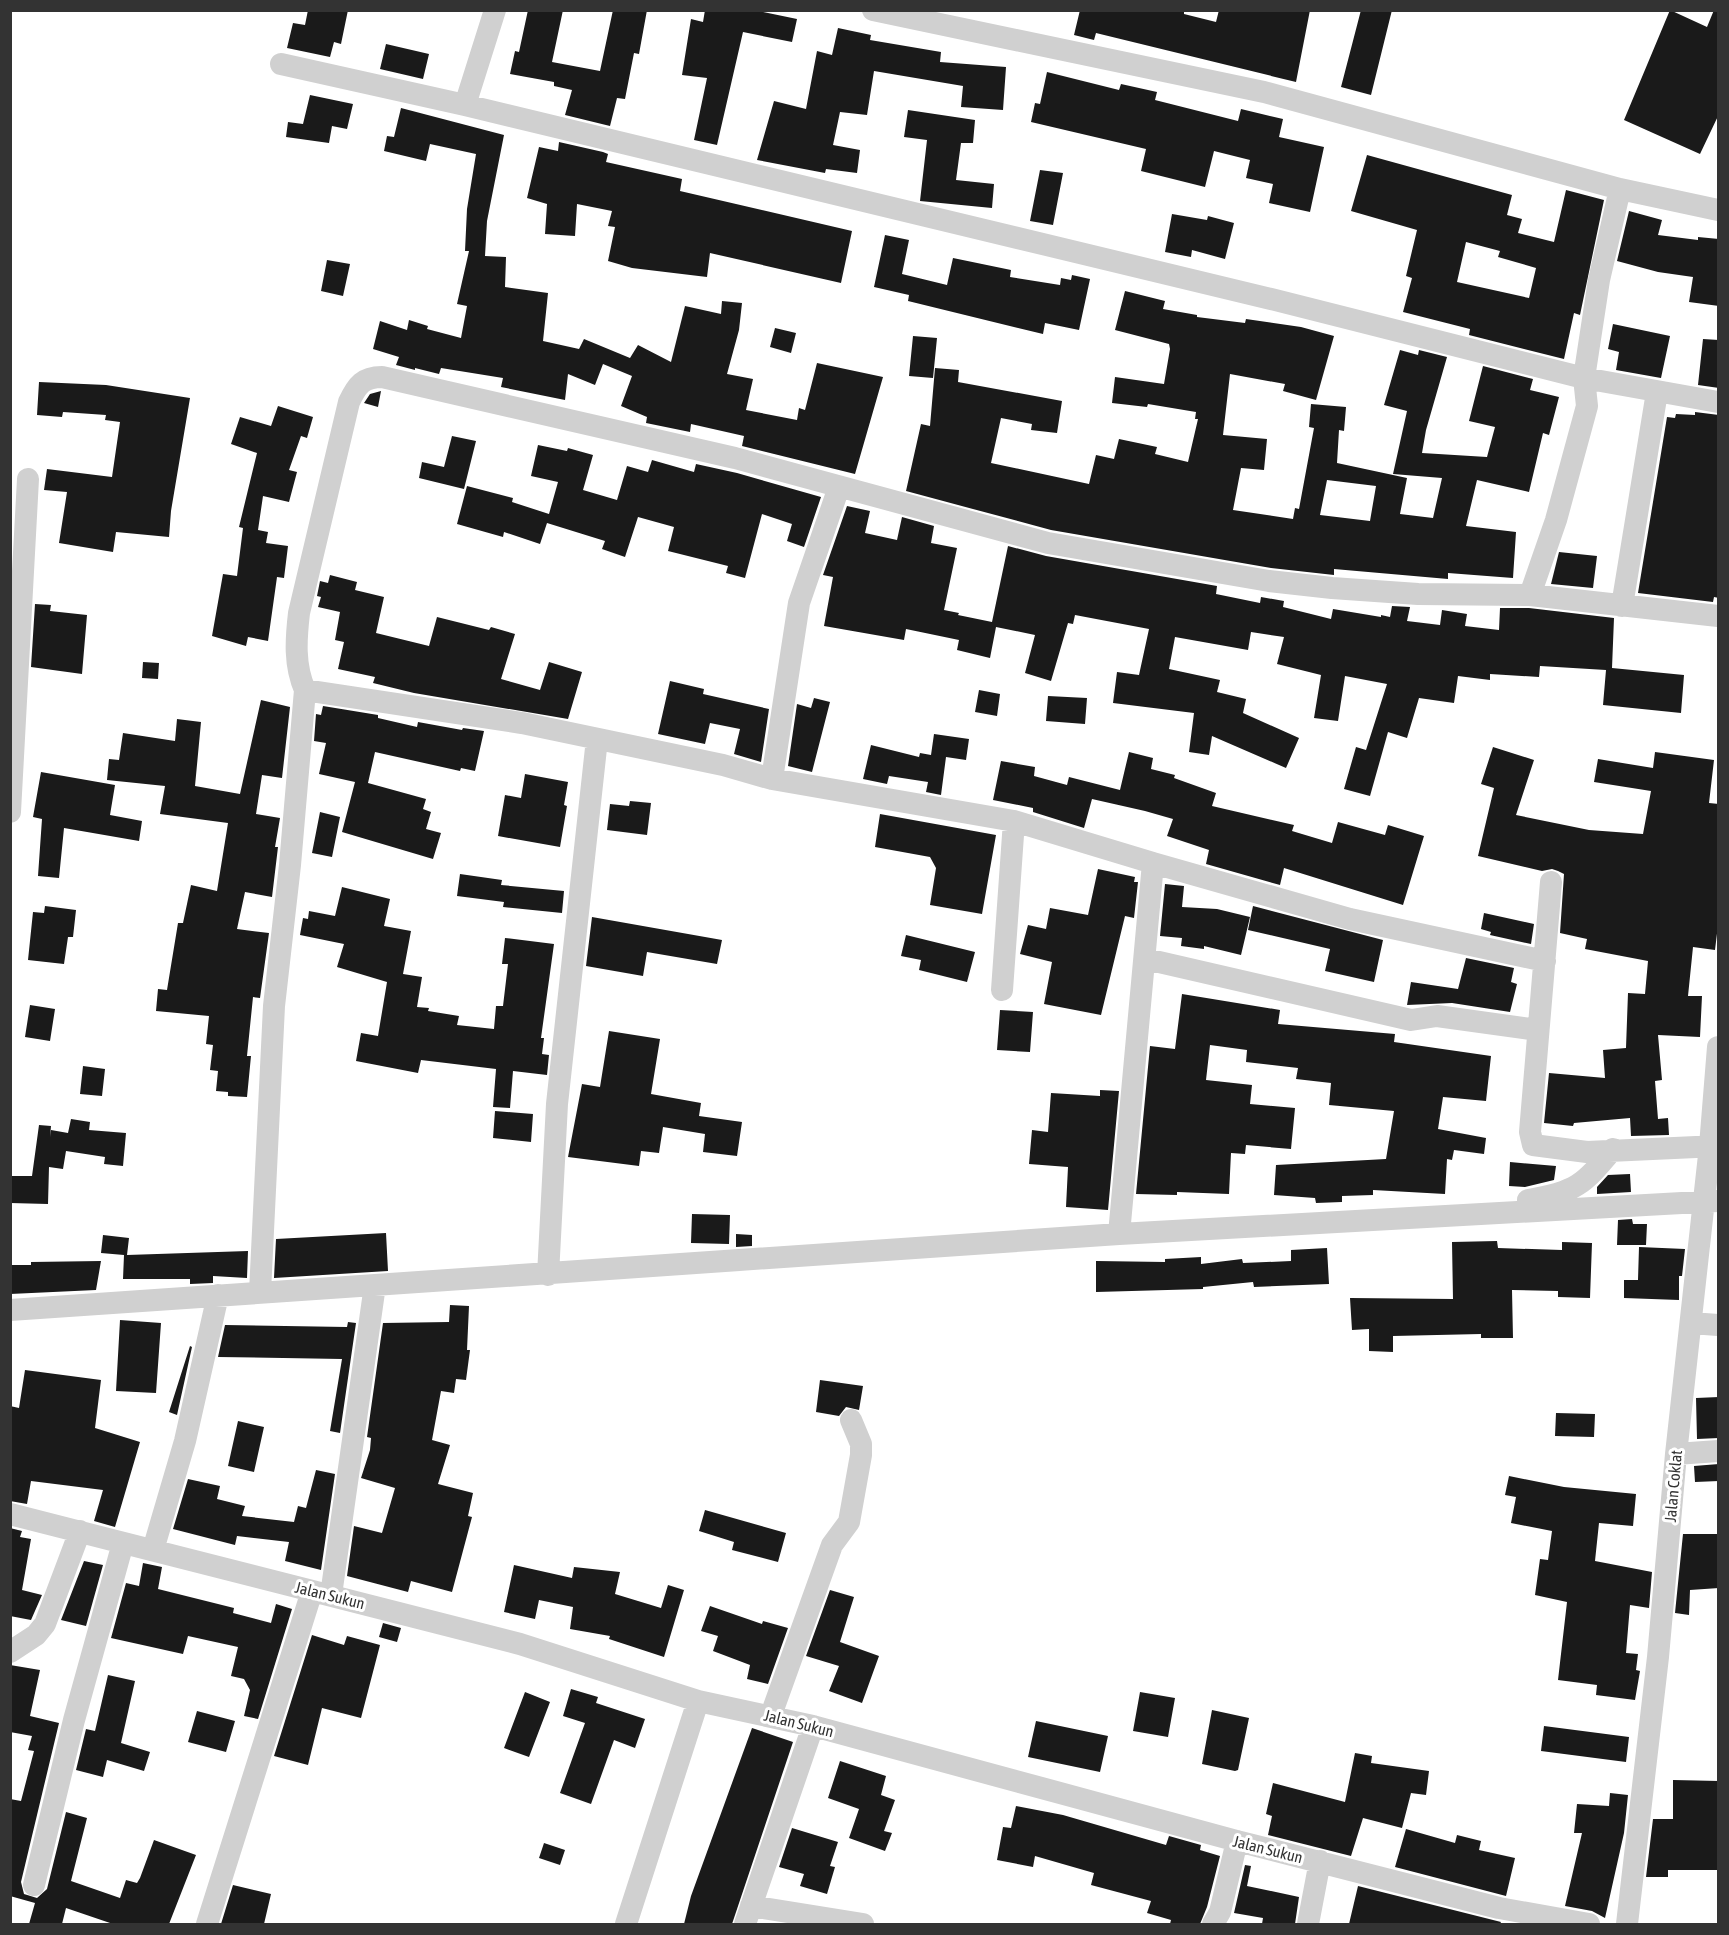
<svg xmlns="http://www.w3.org/2000/svg" width="1729" height="1935" font-family="'Asap Condensed',sans-serif">
  <style>
    .building { fill: #1a1a1a; fill-rule: evenodd }
    .lines { fill: none; stroke-linecap: round; stroke-linejoin: round }
    .minor { stroke: #d0d0d0; stroke-width: 22 }
    .labels { text-anchor: middle; stroke-width: 6; stroke-linejoin: round; paint-order: stroke }
    .street-label { font-size: 16px; fill: #333; stroke: #fff }
  </style>
  <rect width="100%" height="100%" fill="#fff"/>
  <path class="building" d="M308 10H348L341 44 334 42 330 57 287 48 293 23 305 25Z
    M528 10H563L552 62 600 71 613 10H647L639 54 634 53 625 99 617 98 610 126 565 115 572 90 554 86V82L510 74 515 51 519 52Z
    M705 10H753L797 19 792 42 743 32 717 145 694 140 707 78 682 75 691 19 703 22Z
    M1080 10H1184V14L1216 22 1219 10H1310L1296 82 1096 33 1094 40 1074 35Z
    M1361 10H1392L1371 95 1341 87Z
    M1670 10 1707 27 1714 10H1719V114L1700 154 1624 120Z
    M838 28 871 35 870 40 941 52 940 62 1006 67 1003 110 961 107 963 86 874 71 867 115 840 112 833 145 860 150 857 173 826 169 825 173 757 160 774 101 806 109 817 51 832 55Z
    M386 44 429 54 423 79 380 69Z
    M1047 72 1119 90 1121 84 1157 92 1155 100 1238 121 1241 109 1283 119 1279 137 1324 147 1310 212 1269 203 1273 184 1246 178 1250 160 1214 151 1205 187 1141 171 1146 149 1031 122 1035 103 1040 104Z
    M310 95 353 104 347 129 332 126 329 143 286 137 288 122 303 124Z
    M401 108 504 135 487 221 485 256 506 257 505 287 548 293 543 341 579 349 584 339 630 358 638 345 671 362 685 306 721 314 722 301 742 303 739 330 727 374 753 379 746 410 797 420 799 408 805 410 817 363 883 377 855 474 742 446 744 436 691 424 690 432 646 423 647 417 621 406 632 376 603 364 595 385 568 374 565 400 501 387 503 378 441 368 439 374 415 368V370L396 365 399 357 373 349 380 321 407 330 409 320 428 326 427 329 461 338 467 306 457 304 469 251H465L467 209 476 154 430 144 426 161 384 151 387 136 394 137Z
    M908 110 975 120 973 143H961L956 180 994 184 992 208 920 201 927 140 904 137Z
    M559 142 603 152 608 154 606 162 682 179 680 191 852 231 841 283 710 253 707 277 632 268 608 261 615 227 608 226 612 211 577 204 575 236 545 234 547 204 527 198 539 147 558 151Z
    M1367 155 1512 195 1507 215 1522 219 1518 233 1554 242 1566 190 1604 200 1580 315 1574 313 1564 359 1469 335 1470 329 1403 312 1412 278 1406 276 1417 230 1351 211ZM1466 242 1500 251 1498 257 1536 268 1529 298 1457 282Z
    M1040 170 1063 173 1053 225 1030 221Z
    M1629 211 1662 220 1658 235 1698 240V237L1719 239V306L1689 302 1693 277 1658 272 1617 261Z
    M1172 214 1207 220 1208 216 1234 223 1225 259 1192 250 1191 257 1165 252Z
    M885 235 909 240 902 274 947 285 953 258 1011 270 1010 277 1060 285 1061 278 1071 280 1072 275 1090 279 1079 330 1045 323 1043 334 908 301 909 295 874 287Z
    M327 260 350 264 343 296 321 291Z
    M1125 291 1165 301 1163 309 1197 315V317L1245 323 1246 319 1301 327 1334 336 1316 400 1283 391 1285 384 1230 374 1223 435 1267 439 1264 470 1241 468 1233 510 1293 519 1295 508 1299 509 1314 428 1309 427 1311 404 1346 407 1344 431 1339 430 1337 463 1407 478 1400 514 1433 518 1442 478 1393 474 1407 411 1384 405 1400 350 1418 355 1419 350 1447 357 1426 430 1422 453 1487 457 1495 427 1469 421 1483 366 1533 379 1530 390 1559 397 1549 435 1543 433 1529 492 1477 480 1466 526 1516 532 1513 578 1448 573V579L1334 569V575L1271 568 1051 530 906 491 921 424 930 426 935 368 959 370 958 382 1062 401 1057 433 1031 430 1032 424 1001 418 991 463 1089 484 1096 455 1114 459 1119 439 1157 447 1155 454 1188 462 1198 419H1195L1196 412 1148 404 1147 407 1112 403 1115 377 1164 384 1170 349 1169 344 1115 330ZM1327 480 1376 486 1370 521 1320 515Z
    M1613 324 1670 336 1661 378 1616 370 1619 352 1608 349Z
    M775 328 796 333 791 353 770 347Z
    M913 336 937 338 933 378 909 376Z
    M1703 339 1719 340V388L1698 385Z
    M39 382 106 385 190 398 171 511 169 537 116 532 113 552 59 543 67 492 44 490 47 469 112 477 120 422 105 420 106 415 63 412 62 417 37 415Z
    M381 391 378 407 364 403 370 394Z
    M278 406 313 417 307 438 301 436 289 470 297 472 289 502 263 496 258 530 268 532 266 543 288 546 284 578 277 577 268 641 248 637 246 646 212 636 223 574 237 576 243 528 239 527 257 453 231 444 240 417 271 426Z
    M1695 412 1719 415V598L1714 597 1713 602 1638 593 1667 417 1675 418 1676 414 1695 415Z
    M452 436 476 441 464 489 419 478 422 462 444 467Z
    M538 445 567 451 568 448 593 455 583 490 617 500 627 466 648 472 652 460 694 472 696 464 737 473 821 497 804 547 787 541 792 524 762 514 745 578 726 573 728 566 668 551 674 527 638 517 625 557 602 549 605 541 547 523 540 544 504 532 503 537 457 524 467 486 513 498 512 502 549 514 558 482 531 476Z
    M847 506 870 511 865 533 897 540 902 517 934 526 931 543 957 548 944 610 959 613 958 615 992 622 1008 546 1046 556 1217 586 1216 594 1260 603 1261 597 1284 601 1283 607 1331 619 1333 609 1381 617V615L1390 617 1392 606 1410 607 1407 621 1440 625 1442 610 1467 614 1465 626 1499 630 1500 608H1529L1614 618 1612 668 1684 675 1681 713 1603 705 1606 670 1540 666 1539 677 1490 674V680L1458 676 1454 703 1419 698 1407 738 1388 732 1370 796 1344 789 1356 747 1366 750 1387 684 1345 676 1338 721 1314 718 1321 675 1277 664 1284 637 1251 632 1248 650 1175 637 1169 669 1220 680 1217 692 1246 699 1243 713 1299 738 1286 768 1212 736 1209 755 1189 752 1194 713 1113 703 1117 672 1139 675 1149 629 1075 615 1073 624 1068 623 1051 681 1025 673 1035 635 996 627 990 658 957 650 959 640 906 629 904 640 824 626 833 577 823 575Z
    M1559 552 1597 556 1593 588 1551 584Z
    M330 575 357 582 355 590 384 597 376 633 429 646 437 617 489 630 491 627 515 634 501 679 540 690 549 662 582 672 568 719 414 693 373 683 375 677 338 669 344 642 335 640 340 612 318 607 321 597 317 596 320 581 328 583Z
    M35 604 51 605 50 611 87 615 82 674 31 667Z
    M143 662 159 663 158 679 142 678Z
    M670 681 704 689 703 694 769 709 761 762 734 754 740 729 710 723 705 744 658 734Z
    M979 690 1000 694 997 716 975 712Z
    M1048 696 1087 698 1085 724 1046 721Z
    M814 698 830 702 812 772 788 766 797 704 811 708Z
    M261 700 290 707 282 778 262 775 256 814 280 818 275 847H278L272 897 245 892 237 929 269 933 260 998 253 997 247 1056H251L247 1097 228 1096V1092L216 1091 218 1071 210 1070 213 1045 206 1044 209 1016 156 1011 158 989 167 990 178 923H183L191 885 217 891 228 823 160 814 165 786 107 780 109 759 119 760 123 733 175 741 177 719 201 722 195 786 240 794Z
    M323 706 378 715V718L417 727 418 722 462 730 463 728 484 731 475 771 461 768 460 771 375 752 368 783 426 799 423 809 431 812 426 829 441 833 433 859 342 832 355 782 319 774 326 743 314 741 316 714 321 715Z
    M934 734 969 739 966 760 946 757 941 795 926 792 928 782 889 776 887 784 863 779 871 745 919 757 920 753 931 755Z
    M1493 747 1534 760 1516 815 1589 830 1643 834 1651 791 1594 782 1598 759 1653 768 1655 752 1714 760 1709 803 1719 804V917L1715 950 1693 947 1688 996H1702L1700 1037 1658 1035 1662 1080 1655 1081 1658 1119 1668 1118 1669 1135 1631 1136 1630 1118 1574 1123 1573 1126 1544 1123 1549 1073 1605 1078 1603 1050 1626 1048 1628 993 1645 994 1648 961 1585 949 1587 939 1560 933 1564 874 1558 871 1552 869 1542 871 1478 856 1494 788 1481 784Z
    M1129 752 1153 758 1151 769 1175 775 1174 778 1216 793 1212 806 1294 825 1292 831 1332 843 1338 822 1385 835 1388 825 1424 836 1403 905 1284 868 1280 885 1206 864 1209 850 1167 836 1173 819 1145 811 1092 799 1084 828 1033 812V808L993 800 1001 761 1035 767 1034 776 1067 785 1069 777 1120 790Z
    M41 772 115 785 110 815 142 821 139 841 64 828 59 878 38 876 42 819 33 817Z
    M525 774 568 782 564 805 567 806 560 847 498 836 505 795 521 798Z
    M630 801 651 803 647 835 607 830 610 804 629 806Z
    M320 812 340 817 332 857 312 853Z
    M880 814 996 835 982 914 930 905 936 868 930 857 875 847Z
    M1098 869 1135 877 1134 882H1138L1134 918 1125 916 1101 1015 1044 1004 1052 962 1020 954 1028 925 1046 929 1050 908 1088 915Z
    M460 874 502 880 501 885 564 891 562 913 503 907 504 902 457 896Z
    M1165 884 1184 886 1182 907 1217 909 1250 917 1241 955 1204 946V949L1181 946 1182 938 1160 936Z
    M342 887 390 899 384 926 411 931 403 974 422 977 417 1007 429 1008 428 1011 459 1016 457 1025 494 1029 496 1006H503L508 964H502L505 938 554 944 541 1038H544L542 1054 549 1055 547 1075 513 1071 510 1108 493 1107 496 1069 421 1060 418 1073 356 1061 361 1033 378 1036 387 982 337 967 344 944 300 935 303 918 308 919 309 911 335 916Z
    M45 906 76 910 73 937H68L64 964 28 960 33 912 44 913Z
    M1253 906 1383 940 1374 982 1325 971 1330 949 1248 930Z
    M1484 913 1534 924 1531 944 1490 935 1491 932 1481 929Z
    M592 917 722 940 717 964 647 952 643 976 586 966Z
    M906 935 975 952 967 982 919 970 921 960 901 956Z
    M1466 958 1514 968 1511 982 1517 984 1510 1012 1452 1003 1407 1005 1411 982 1458 989Z
    M1182 994 1280 1010 1278 1024 1395 1034 1394 1042 1491 1056 1486 1101 1443 1097 1438 1129 1486 1138 1484 1154 1454 1150 1452 1160 1447 1159 1445 1194 1373 1190V1195L1342 1196V1202L1316 1203 1315 1198 1274 1195 1276 1165 1386 1159 1394 1111 1329 1105 1331 1083 1296 1079 1298 1068 1246 1062 1247 1050 1210 1045 1206 1080 1252 1085 1250 1104 1295 1108 1291 1149 1246 1145 1245 1154 1231 1153 1229 1194 1177 1192V1195L1136 1194 1150 1046 1175 1049Z
    M30 1005 55 1009 50 1041 25 1037Z
    M1000 1010 1033 1012 1030 1052 997 1050Z
    M609 1031 660 1039 651 1094 701 1103 699 1116 742 1122 737 1156 703 1152 705 1134 663 1127 659 1153 641 1151 639 1166 568 1157 582 1084 600 1087Z
    M83 1066 105 1069 102 1096 80 1094Z
    M1100 1090 1119 1091 1108 1210 1066 1207 1068 1167 1029 1164 1032 1130 1048 1132 1051 1093 1100 1096Z
    M495 1111 533 1114 531 1142 493 1138Z
    M71 1119 90 1122 89 1130 126 1133 123 1166 104 1164 105 1157 66 1151 63 1169 49 1167 48 1204 10 1203V1176H32L39 1125 51 1126 50 1137 51 1130 68 1133Z
    M1510 1162 1556 1166 1554 1180 1525 1187 1509 1186Z
    M1630 1174 1631 1192 1597 1194V1187L1608 1175Z
    M692 1214 730 1215 729 1244 691 1243Z
    M1632 1219 1633 1224H1647L1646 1245H1617L1618 1220Z
    M386 1233 388 1271 274 1278 276 1239Z
    M736 1234 752 1235V1246L736 1247Z
    M103 1235 129 1238 127 1255 248 1251 247 1278 213 1276V1283L190 1284V1279H123L124 1255 101 1253Z
    M1497 1241 1498 1248 1562 1250V1242L1592 1243 1590 1298 1558 1297V1291L1512 1290 1513 1338H1481V1334L1393 1336V1352L1369 1351V1329L1352 1330 1350 1298 1453 1299 1452 1242Z
    M1639 1247 1685 1249 1682 1276H1679V1300L1624 1298V1280H1638Z
    M1327 1248 1329 1284 1254 1287 1253 1282 1203 1287V1289L1096 1292V1261L1165 1262V1259L1201 1257V1264L1242 1259 1243 1263 1291 1261V1250Z
    M101 1261 96 1290 10 1294V1265H31V1262Z
    M450 1305 469 1306 467 1350H470L466 1380 456 1379 454 1393 441 1391 432 1440 450 1445 438 1484 473 1493 468 1516 472 1517 452 1592 411 1581 408 1592 347 1576 354 1526 382 1533 395 1488 361 1478 370 1450 371 1438 367 1437 383 1323 449 1322Z
    M120 1320 161 1323 156 1393 116 1391Z
    M348 1322 356 1323 340 1433 330 1431 342 1359 218 1357 225 1325 347 1327Z
    M190 1346 192 1347 177 1415 169 1412Z
    M25 1370 101 1380 95 1428 140 1442 115 1527 94 1521 103 1490 31 1481 27 1504 10 1501V1406L19 1408Z
    M820 1380 863 1386 859 1410 846 1407 839 1416 816 1412Z
    M1719 1397V1438L1697 1439 1696 1398Z
    M1556 1413 1595 1414 1594 1437 1555 1436Z
    M238 1421 264 1427 254 1472 228 1466Z
    M1719 1464V1481L1695 1482 1694 1466Z
    M316 1470 335 1474 321 1570 285 1561 289 1542 237 1536 235 1545 173 1529 188 1479 220 1486 217 1499 245 1506 242 1516 294 1522 298 1506 306 1508Z
    M1509 1476 1564 1487 1636 1494 1633 1526 1599 1523 1595 1561 1652 1572 1649 1608 1630 1605 1626 1653 1638 1654 1636 1670 1640 1671 1635 1700 1596 1695 1597 1685 1558 1680 1567 1602 1535 1595 1540 1559 1548 1560 1552 1531 1511 1523 1516 1497 1505 1495Z
    M705 1510 786 1533 778 1562 732 1550 734 1542 699 1531Z
    M10 1528 22 1531 20 1537 31 1539 22 1590 42 1595 31 1620 10 1616Z
    M1683 1534H1719V1588L1690 1590 1689 1615 1675 1613Z
    M84 1561 103 1565 86 1626 61 1620Z
    M143 1563 162 1567 158 1589 234 1608 233 1613 271 1623 276 1604 292 1609 258 1719 244 1716 250 1690 244 1679 231 1676 238 1647 188 1636 183 1654 111 1638 126 1583 139 1586Z
    M514 1565 572 1578 574 1567 620 1572 615 1594 661 1608 668 1585 684 1590 664 1657 609 1639 610 1636 570 1629 573 1607 539 1600 535 1619 504 1612Z
    M830 1590 854 1597 840 1642 879 1656 862 1703 829 1691 839 1666 806 1656Z
    M710 1606 762 1624 763 1621 788 1628 768 1684 747 1679 750 1665 713 1651 718 1636 701 1631Z
    M383 1623 401 1628 397 1642 379 1637Z
    M312 1635 344 1645 347 1636 380 1645 361 1718 322 1708 308 1765 274 1756Z
    M10 1665 40 1670 30 1716 59 1723 21 1882 24 1894 37 1898 47 1889 66 1812 87 1818 71 1881 120 1898 126 1880 137 1883 140 1878 154 1840 196 1855 169 1924H113L66 1908 62 1924H29L35 1903 10 1896V1799L21 1801 34 1751 28 1750 32 1736 10 1732Z
    M108 1675 135 1681 121 1743 150 1752 144 1771 107 1760 103 1777 76 1770 86 1729 95 1731Z
    M571 1689 598 1697 596 1703 645 1719 635 1748 614 1740 591 1804 560 1793 585 1723 563 1716Z
    M525 1692 550 1702 529 1757 504 1748Z
    M1140 1692 1175 1698 1168 1737 1133 1731Z
    M1212 1710 1249 1718 1238 1770 1235 1771 1202 1764Z
    M197 1711 235 1721 226 1752 188 1742Z
    M1036 1721 1108 1736 1100 1772 1028 1757Z
    M1544 1726 1629 1737 1626 1762 1541 1751Z
    M752 1728 793 1742 732 1924H684L691 1896Z
    M1355 1753 1372 1756 1371 1763 1429 1771 1426 1795 1411 1793 1402 1828 1363 1818 1351 1856 1268 1835 1272 1816 1266 1814 1273 1783 1345 1802Z
    M840 1761 886 1776 881 1795 895 1800 884 1831 892 1833 885 1851 849 1838 859 1809 828 1798Z
    M1673 1780 1719 1781V1870H1668V1877H1646L1653 1819H1673Z
    M1610 1793 1628 1795 1624 1833 1605 1918 1592 1911 1565 1906 1582 1833H1574L1577 1804 1609 1806Z
    M1016 1806 1063 1815 1166 1845 1169 1836 1201 1845 1200 1850 1220 1856 1207 1907 1200 1924H1170L1171 1920 1147 1913 1151 1901 1091 1885 1094 1873 1035 1856 1033 1867 997 1860 1003 1827 1011 1828Z
    M792 1828 838 1842 830 1866 835 1867 827 1894 800 1886 804 1874 779 1867Z
    M1406 1829 1455 1843 1457 1835 1481 1841 1479 1850 1515 1858 1506 1896 1395 1867Z
    M544 1843 565 1850 560 1865 539 1858Z
    M1245 1865 1251 1866 1247 1886 1299 1897 1295 1924H1262L1263 1918 1234 1913Z
    M233 1885 271 1894 264 1924H221Z
    M1358 1886 1501 1922 1500 1924H1349Z"/>
  <g class="lines">
    <path class="minor" d="M873 10 1264 92 1620 189 1718 210
      M281 64 465 105 1271 299 1584 378 1718 402
      M465 105 495 10
      M1530 595 1556 520 1587 406 1584 378 1599 280 1620 189
      M1622 606 1657 392
      M305 690C294 665 296 639 299 613L349 402C357 385 363 377 382 377L735 458 1048 543 1269 581 1332 588 1418 594 1530 595 1718 616
      M772 779 799 603 839 487
      M10 812 28 479
      M1153 863 1350 919 1545 961
      M1551 882 1530 1132 1533 1145 1587 1152 1718 1146
      M1146 959 1411 1020 1437 1016 1538 1030
      M1002 990 1014 821
      M1528 1200C1576 1192 1583 1185 1613 1149
      M548 1275 557 1104 597 739
      M260 1292 274 1006 290 865 305 690 522 723 723 765 772 779 1014 821 1153 863 1119 1234
      M10 1310 1119 1234 1718 1201
      M1691 1323 1718 1325
      M1676 1454 1718 1451
      M10 1514 520 1644 698 1701 813 1726 1237 1841 1499 1908 1589 1924
      M153 1550 185 1441 218 1295
      M331 1595 375 1285
      M10 1652 36 1635 45 1624 80 1531
      M771 1715 832 1545 849 1522 861 1455V1444L851 1420
      M34 1885 74 1720 123 1543
      M751 1906 863 1924
      M207 1924 312 1591
      M626 1924 698 1701
      M745 1924 813 1726
      M1213 1924 1220 1912 1237 1841
      M1308 1924 1320 1861
      M1627 1924 1658 1657 1676 1454 1710 1146 1718 1047"/>
  </g>
  <g class="labels">
    <g class="street-label">
      <text transform="translate(1673 1486) rotate(-85)" y="6">Jalan Coklat</text>
      <text transform="translate(330 1595) rotate(14)" y="6">Jalan Sukun</text>
      <text transform="translate(799 1723) rotate(14)" y="6">Jalan Sukun</text>
      <text transform="translate(1268 1849) rotate(14)" y="6">Jalan Sukun</text>
    </g>
  </g>
  <rect width="1729" height="1935" fill="none" stroke="#333333" stroke-width="24"/>
</svg>
